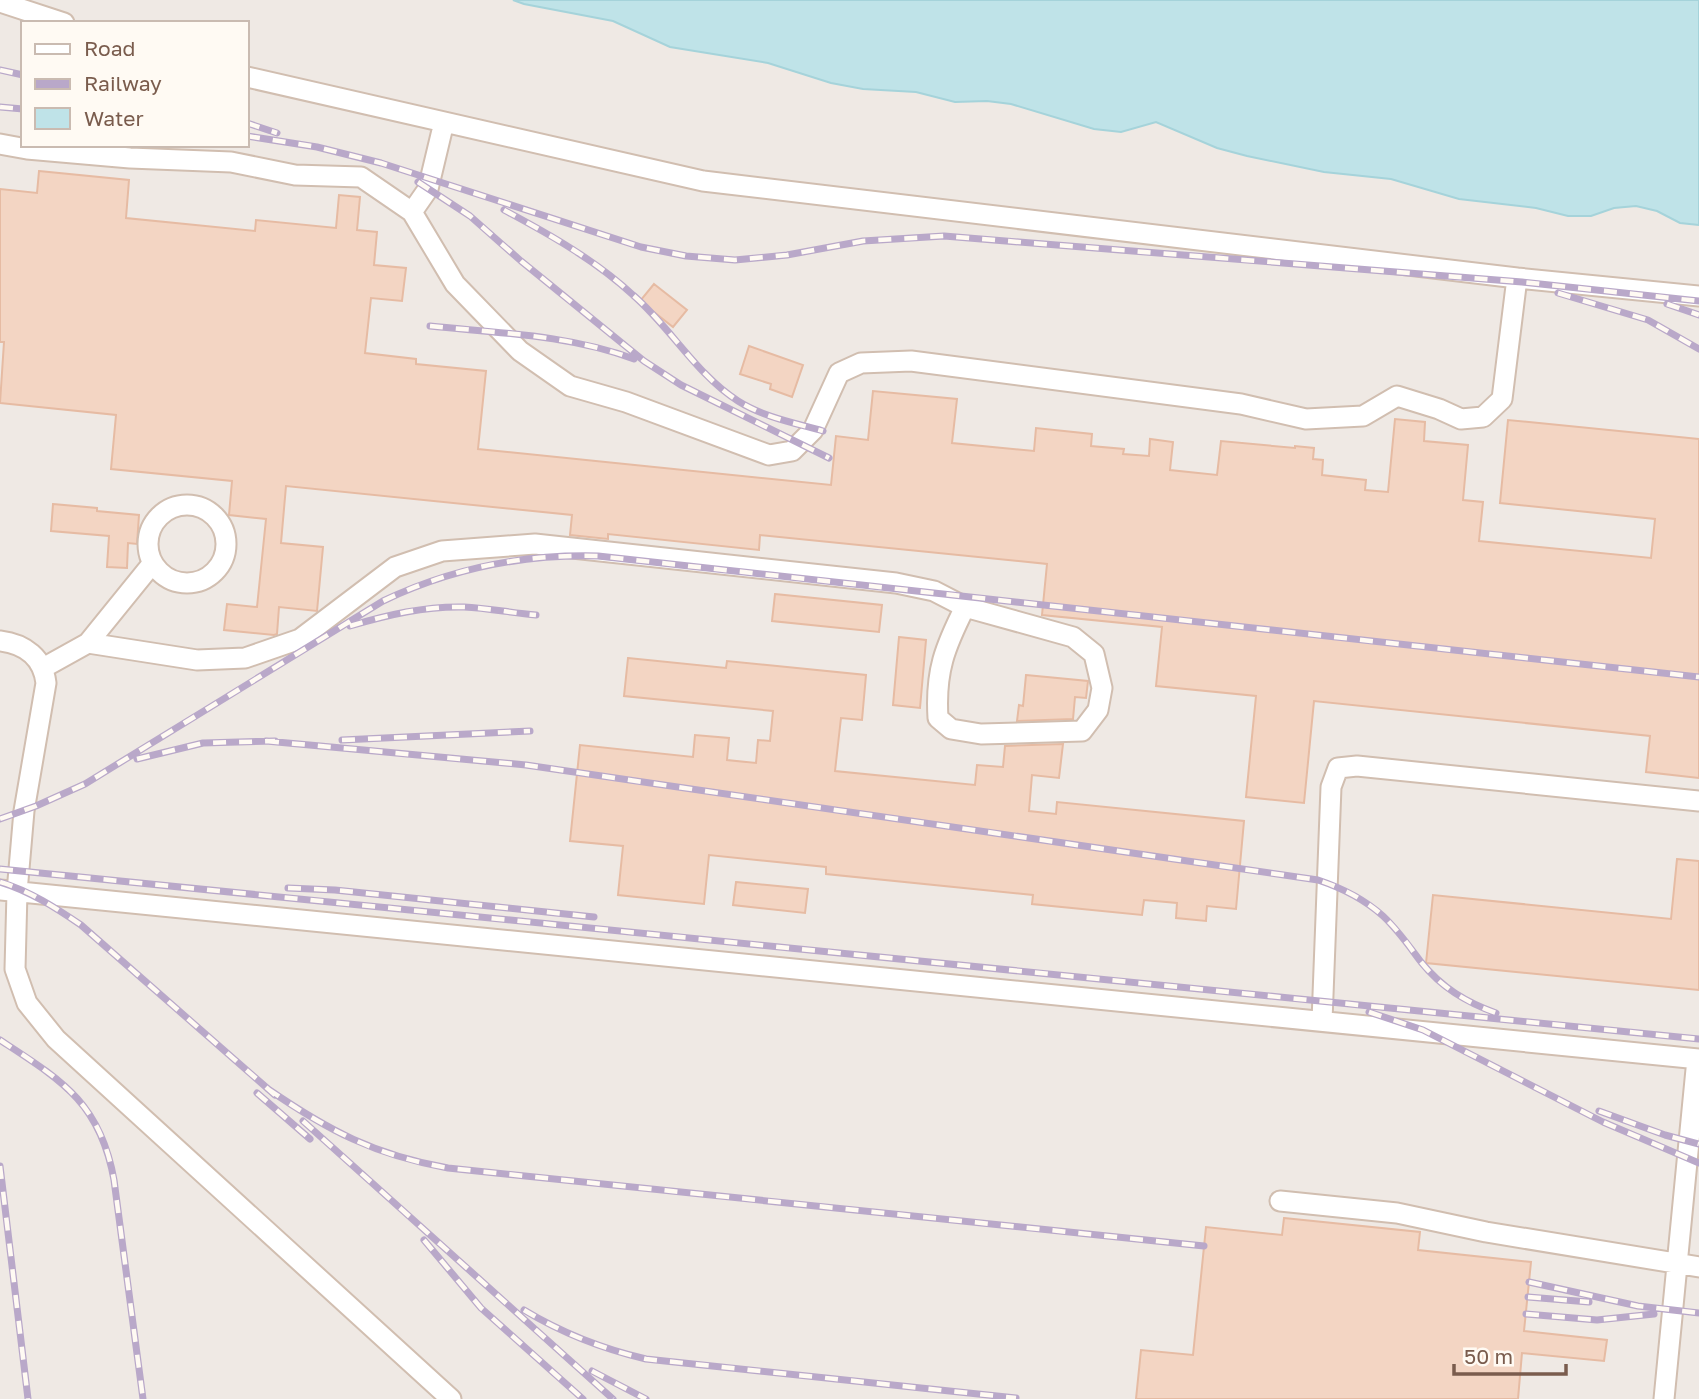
<svg xmlns="http://www.w3.org/2000/svg" width="1699" height="1399" font-family="'Golos Text',sans-serif">
  <style>
    .industrial { fill: #efe9e4; fill-rule: evenodd }
    .water { fill: #bfe3e8; stroke: #a5d3da; stroke-width: 2 }
    .building { fill: #f3d5c3; stroke: #e6bba3; stroke-width: 2 }
    .lines { fill: none; stroke-linecap: round; stroke-linejoin: round }
    .minor-casing { stroke: #d1beb0; stroke-width: 23 }
    .minor { stroke: #fff; stroke-width: 19 }
    .rail-casing { stroke: #b9a8c9; stroke-width: 7 }
    .rail { stroke: #fffaf3; stroke-width: 4.5; stroke-dasharray: 13; stroke-linecap: butt }
  </style>
  <rect width="100%" height="100%" fill="#fdf6ec"/>
  <path class="industrial" d="M0 0H513L524 4 613 21 670 47 768 63 831 83 863 89 916 92 955 102 987 101 1011 104 1094 129 1121 132 1156 122 1217 148 1247 156 1324 172 1391 179 1459 199 1536 208 1568 216H1591L1614 208 1636 206 1657 211 1680 223 1699 225V1399H0ZM23 23H247V145H23Z"/>
  <path class="water" d="M513 0H1699V225L1680 223 1657 211 1636 206 1614 208 1591 216H1568L1536 208 1459 199 1391 179 1324 172 1247 156 1217 148 1156 122 1121 132 1094 129 1011 104 987 101 955 102 916 92 863 89 831 83 768 63 670 47 613 21 524 4Z"/>
  <path class="building" d="M39 171 129 180 126 218 255 231 256 220 336 228 339 195 360 197 357 230 377 232 374 265 406 268 402 301 371 298 365 353 416 359V364L486 371 478 449 831 485 836 436 868 440 873 391 957 399 952 443 1034 451 1036 428 1092 434 1091 446 1124 449 1123 454 1149 456 1150 439 1173 442 1170 470 1217 475 1221 441 1295 448V446L1314 448 1313 459 1323 460 1322 475 1366 480 1365 490 1388 492 1395 419 1425 422 1424 441 1468 445 1463 500 1483 502 1479 541 1651 558 1655 519 1500 503 1508 420 1699 439V778L1646 772 1650 736 1314 701 1304 803 1246 797 1256 696 1156 686 1162 627 1042 615 1047 564 760 535 759 550 608 534V539L570 535 572 515 286 486 281 543 323 547 317 611 279 607 277 634 274 635 224 630 227 604 257 607 266 519 229 515 232 481 111 469 116 415 0 403 4 342H0V189L37 193Z
    M654 284 687 310 673 327 640 301Z
    M749 346 803 365 792 397 770 389 771 384 740 374Z
    M53 504 97 508V511L139 515 137 544 128 543 127 568 107 567 109 536 51 531Z
    M775 594 882 605 879 632 772 621Z
    M899 637 926 640 920 708 893 705Z
    M628 658 726 668 727 661 866 675 862 720 841 718 835 771 975 785 977 765 1003 767 1005 746 1063 744 1059 778 1032 775 1029 811 1056 814 1057 802 1244 821 1236 909 1207 906 1206 921 1176 918 1177 903 1144 900 1142 915 1032 904 1033 895 826 874V867L709 855 704 904 618 895 623 846 570 841 580 745 693 757 695 735 729 738 727 760 756 763 758 740 770 741 773 711 624 696Z
    M1026 675 1088 681 1086 698 1075 697 1073 719 1017 721 1019 705 1023 706Z
    M1677 859 1699 861V990L1426 963 1433 895 1671 919Z
    M736 882 808 889 805 913 733 905Z
    M1284 1218 1420 1232 1418 1250 1531 1262 1524 1331 1607 1340 1604 1361 1522 1353 1518 1399H1136L1141 1350 1193 1355 1206 1227 1282 1235Z"/>
  <g class="lines">
    <g class="minor-casing">
      <path id="minor" d="M0 2 64 23
        M247 77 703 181 1517 278 1699 296
        M0 144 27 149 130 158 231 162 295 175 361 177 412 212 455 284 520 351 570 386 626 402 769 455 792 451 813 430 839 373 861 363 911 361 1241 404 1306 419 1363 416 1397 396 1439 409 1461 419 1483 417 1502 399 1517 278
        M412 212 428 189 444 122
        M148 544a39 39 0 1 1 78 0a39 39 0 1 1-78 0Z
        M0 641C25 644 43 658 46 683L24 811 17 892 15 969 27 1003 56 1039 451 1399
        M88 643 152 564
        M43 668 88 643 197 660 245 658 300 639 395 567 442 551 535 544 896 583 934 591 965 607 1073 637 1094 654 1102 688 1098 710 1082 731 981 734 951 729 938 718C935 671 945 647 965 607
        M0 890 1699 1059
        M1322 1021 1331 787 1338 768 1357 766 1699 801
        M1280 1201 1397 1213 1486 1232 1699 1267
        M1664 1399 1697 1059"/>
    </g>
    <use href="#minor" class="minor"/>
    <g class="rail-casing">
      <path id="rail" d="M0 70 23 75
        M0 107 23 109
        M247 123 277 133
        M247 136 317 147 381 163 641 247 686 256 735 260 787 255 863 241 944 236 1522 282 1699 301
        M418 182 470 216 521 261 644 361 681 385 829 458
        M504 210C549 234 595 260 633 295 671 328 696 374 738 401 763 417 795 423 823 431
        M1558 293 1648 320 1699 349
        M1667 304 1699 315
        M430 326C498 333 570 335 634 359
        M350 626C387 615 425 606 464 607 488 608 512 613 536 615
        M342 740 530 731
        M266 741 526 765 1318 880C1342 888 1364 899 1383 916 1398 930 1409 946 1421 962 1442 988 1466 1002 1496 1013
        M137 759 203 743 275 741
        M0 819 36 806 85 784 383 601C452 568 522 554 598 556L1699 677
        M0 869 1699 1039
        M0 882C30 891 56 908 81 925L275 1095
        M288 888 335 890 594 917
        M1369 1012 1423 1030 1603 1122 1699 1163
        M0 1040C61 1080 100 1102 114 1180L143 1399
        M268 1089C329 1131 375 1155 448 1168L1204 1246
        M257 1093 310 1139
        M1599 1111 1665 1135 1699 1144
        M303 1121 613 1399
        M0 1166 28 1399
        M424 1240 481 1308 583 1399
        M1529 1282 1638 1306 1699 1313
        M1528 1297 1589 1302
        M524 1310C562 1333 603 1349 646 1359L1016 1398
        M1526 1314 1597 1320 1654 1314
        M592 1371 646 1399"/>
    </g>
    <use href="#rail" class="rail"/>
  </g>
  <rect x="21" y="21" width="228" height="126" fill="#fffaf3" stroke="#cabbb1" stroke-width="2"/>
  <rect x="35" y="44" width="35" height="10" fill="#ffffff" stroke="#cabbb1" stroke-width="2"/>
  <text x="84" y="56" font-size="21" fill="#7a5c4d">Road</text>
  <rect x="35" y="79" width="35" height="10" fill="#b9a8c9" stroke="#cabbb1" stroke-width="2"/>
  <text x="84" y="91" font-size="21" fill="#7a5c4d">Railway</text>
  <rect x="35" y="108" width="35" height="21" fill="#bfe3e8" stroke="#cabbb1" stroke-width="2"/>
  <text x="84" y="126" font-size="21" fill="#7a5c4d">Water</text>
  <path d="M1454 1364v10h112v-10" fill="none" stroke="#7a5c4d" stroke-width="3.5"/>
  <text x="1464" y="1364" font-size="21" fill="#7a5c4d" stroke="#fffaf3" stroke-width="5" paint-order="stroke">50 m</text>
</svg>
